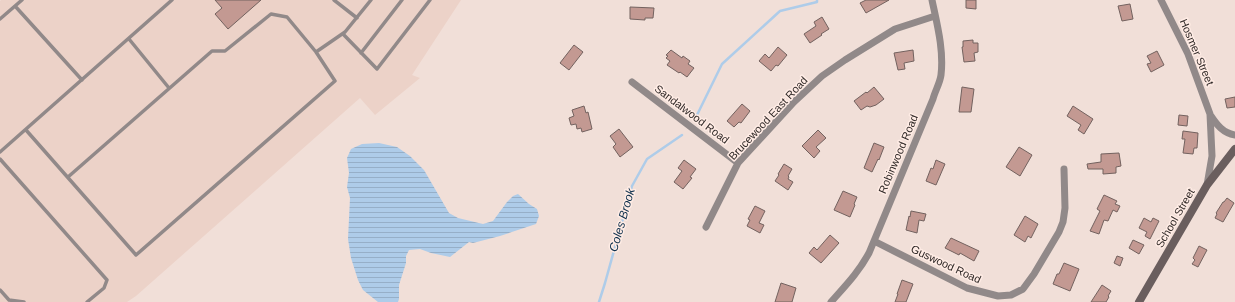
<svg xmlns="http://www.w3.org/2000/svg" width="1235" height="302" font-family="Helvetica,sans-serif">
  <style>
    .built { fill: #ecd2c8 }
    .water { fill: url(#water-rules) }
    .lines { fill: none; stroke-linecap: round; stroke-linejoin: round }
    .stream { stroke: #aecce9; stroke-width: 2.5 }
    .building { fill: #c39992; stroke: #73625f }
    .lane { stroke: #918989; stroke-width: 3.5 }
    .street { stroke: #918989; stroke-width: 7 }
    .secondary { stroke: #6a5e5e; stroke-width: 8 }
    .labels { text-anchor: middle; stroke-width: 3; stroke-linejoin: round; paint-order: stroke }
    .street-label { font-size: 11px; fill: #302927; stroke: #ffece5 }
    .water-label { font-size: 12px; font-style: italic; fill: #0a2d4a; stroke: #ffece5 }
  </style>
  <defs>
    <pattern id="water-rules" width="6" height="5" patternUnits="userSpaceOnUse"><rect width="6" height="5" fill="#aecce9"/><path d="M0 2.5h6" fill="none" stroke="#96afc8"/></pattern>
  </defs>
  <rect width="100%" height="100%" fill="#f1dfd8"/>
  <path class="built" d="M1 0H461L412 75 420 78 375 115 360 98 136 296 127 302H0V1Z"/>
  <path class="water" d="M379 143 397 147 410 156 424 170 449 213 458 218 483 224 493 221 507 202 513 196 518 194 529 204 537 209 539 216 536 224 500 236 473 243 469 242 450 257 431 253 420 249 409 250 406 256V263L399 285V299L398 302H378L363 290 358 280 351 258 348 239 350 198 347 187 349 173 347 158 351 149 362 144Z"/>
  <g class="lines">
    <path class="stream" d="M697 115 722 64 780 11 817 2V0
      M599 302 605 283 632 186 647 159 682 135"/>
  </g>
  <path class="building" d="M215 0H261L228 29 215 14 222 8Z
    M866 0H889L866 13 860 3Z
    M966 0H976V9L966 8Z
    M1130 4 1133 19 1122 21 1118 6Z
    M630 7 654 8 653 18H645V20L630 19Z
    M822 17 829 29 821 34 822 35 810 43 804 34 816 26 814 22Z
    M973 40V43H978V52L974 53 975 61 964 62 962 47H963V41Z
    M574 45 583 52 569 70 560 63Z
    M778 47 787 55 778 66 776 65 771 71 759 61 765 54 769 58Z
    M671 50 682 58 683 56 690 61 688 64 694 68 687 77 680 72 679 73 667 65 670 61 666 58 668 56 666 55Z
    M913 50 914 61 904 63 905 69 898 70 894 53Z
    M1157 51 1164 65 1151 72 1147 64 1151 63 1147 56Z
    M874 87 884 99 876 105 870 107 867 106 861 110 854 101 866 92 867 93Z
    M962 87 974 89 971 112H959Z
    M1235 97V107L1227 108 1225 99Z
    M742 104 750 111 741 123 739 122 734 127 727 121Z
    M584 106 586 113 588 112 592 129 582 132 581 128 577 129 576 124 571 125 569 118 574 116 572 110Z
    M1073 106 1093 119 1084 134 1078 130 1081 125 1067 116Z
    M1179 115 1188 116 1187 126 1178 125Z
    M619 129 633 147 620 157 613 147 616 144 610 136Z
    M818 130 826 138 816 147 820 151 814 158 802 146Z
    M1183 131 1198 133 1197 148H1194L1193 154 1183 153 1185 139H1182Z
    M874 143 884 147 879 160 878 159 872 172 864 168Z
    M1019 147 1032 155 1020 176 1006 167Z
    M1119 153 1121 166 1116 167V173L1103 174V169H1088L1087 164 1101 162V154Z
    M684 160 696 169 690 177 692 178 683 189 674 182 682 171 678 168Z
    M936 160 945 164 936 185 926 181 931 168 933 169Z
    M784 164 792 169 788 176 789 177 788 179 793 182 788 190 775 181 779 175 778 174Z
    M843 191 857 197 854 204 855 205 850 217 834 210Z
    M1104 195 1117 201 1115 204 1120 206 1117 212 1113 210 1108 221 1104 220 1099 234 1090 231 1100 211 1097 209Z
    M1227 198 1234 203 1223 222 1215 218 1217 214 1216 213 1223 202H1224Z
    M755 206 765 211 759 223 764 225 760 233 747 226 750 220 748 219Z
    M911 211 926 214 924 221 919 220 917 233 906 230 909 216 910 217Z
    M1025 216 1038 224 1031 238 1028 236 1025 242 1014 235Z
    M1144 218 1151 222 1153 218 1159 221 1150 239 1145 236 1147 232 1139 228Z
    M830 235 839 243 821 263 809 253 814 247 817 250Z
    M951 238 979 251 974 261 960 253 959 255 945 248Z
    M1133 240 1144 245 1139 254 1129 248Z
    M1199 246 1207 250 1198 267 1192 264 1195 260 1193 258Z
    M1117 256 1123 258 1120 266 1114 263Z
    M1064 263 1079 269 1070 291 1053 284 1057 274H1059Z
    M902 280 913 284 906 302H895L898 294H897Z
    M781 283 796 288 792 302H775Z
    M1102 285 1111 291 1108 296 1109 297 1106 302H1091Z"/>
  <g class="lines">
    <path class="lane" d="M334 0 357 18
      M15 6 82 80
      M0 19 22 0
      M343 34 377 69 430 0
      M129 39 169 88
      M361 53 402 0
      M26 130 136 255 335 81 316 52 345 32 371 0
      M0 152 172 0
      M0 159 107 280 104 288 87 302
      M68 177 212 51H225L271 14 287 17 316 52
      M0 290 9 300 24 302"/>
    <path class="street" d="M1161 0 1188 54 1210 114 1212 156 1207 185
      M632 82 738 163
      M1211 116C1217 125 1223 133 1235 135
      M706 227 738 163 794 102 822 76 845 60 895 29 935 16
      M874 241 967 288 998 296 1011 295 1023 289 1034 274 1059 232 1063 222 1065 208 1064 169
      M831 302C846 285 858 273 869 253L933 99C935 91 940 83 941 75 944 50 937 24 932 0"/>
    <path class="secondary" d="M1139 302 1207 185 1235 149"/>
  </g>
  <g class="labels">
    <g class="street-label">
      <text transform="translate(1197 52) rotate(67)" y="4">Hosmer Street</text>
      <text transform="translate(692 114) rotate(37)" y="4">Sandalwood Road</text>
      <text transform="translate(768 118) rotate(-47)" y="4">Brucewood East Road</text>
      <text transform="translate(898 154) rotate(-67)" y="4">Robinwood Road</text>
      <text transform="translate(1175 218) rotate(-60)" y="4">School Street</text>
      <text transform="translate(946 264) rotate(25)" y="4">Guswood Road</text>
    </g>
    <g class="water-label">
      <text transform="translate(622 220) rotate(-74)" y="4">Coles Brook</text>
    </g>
  </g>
</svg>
